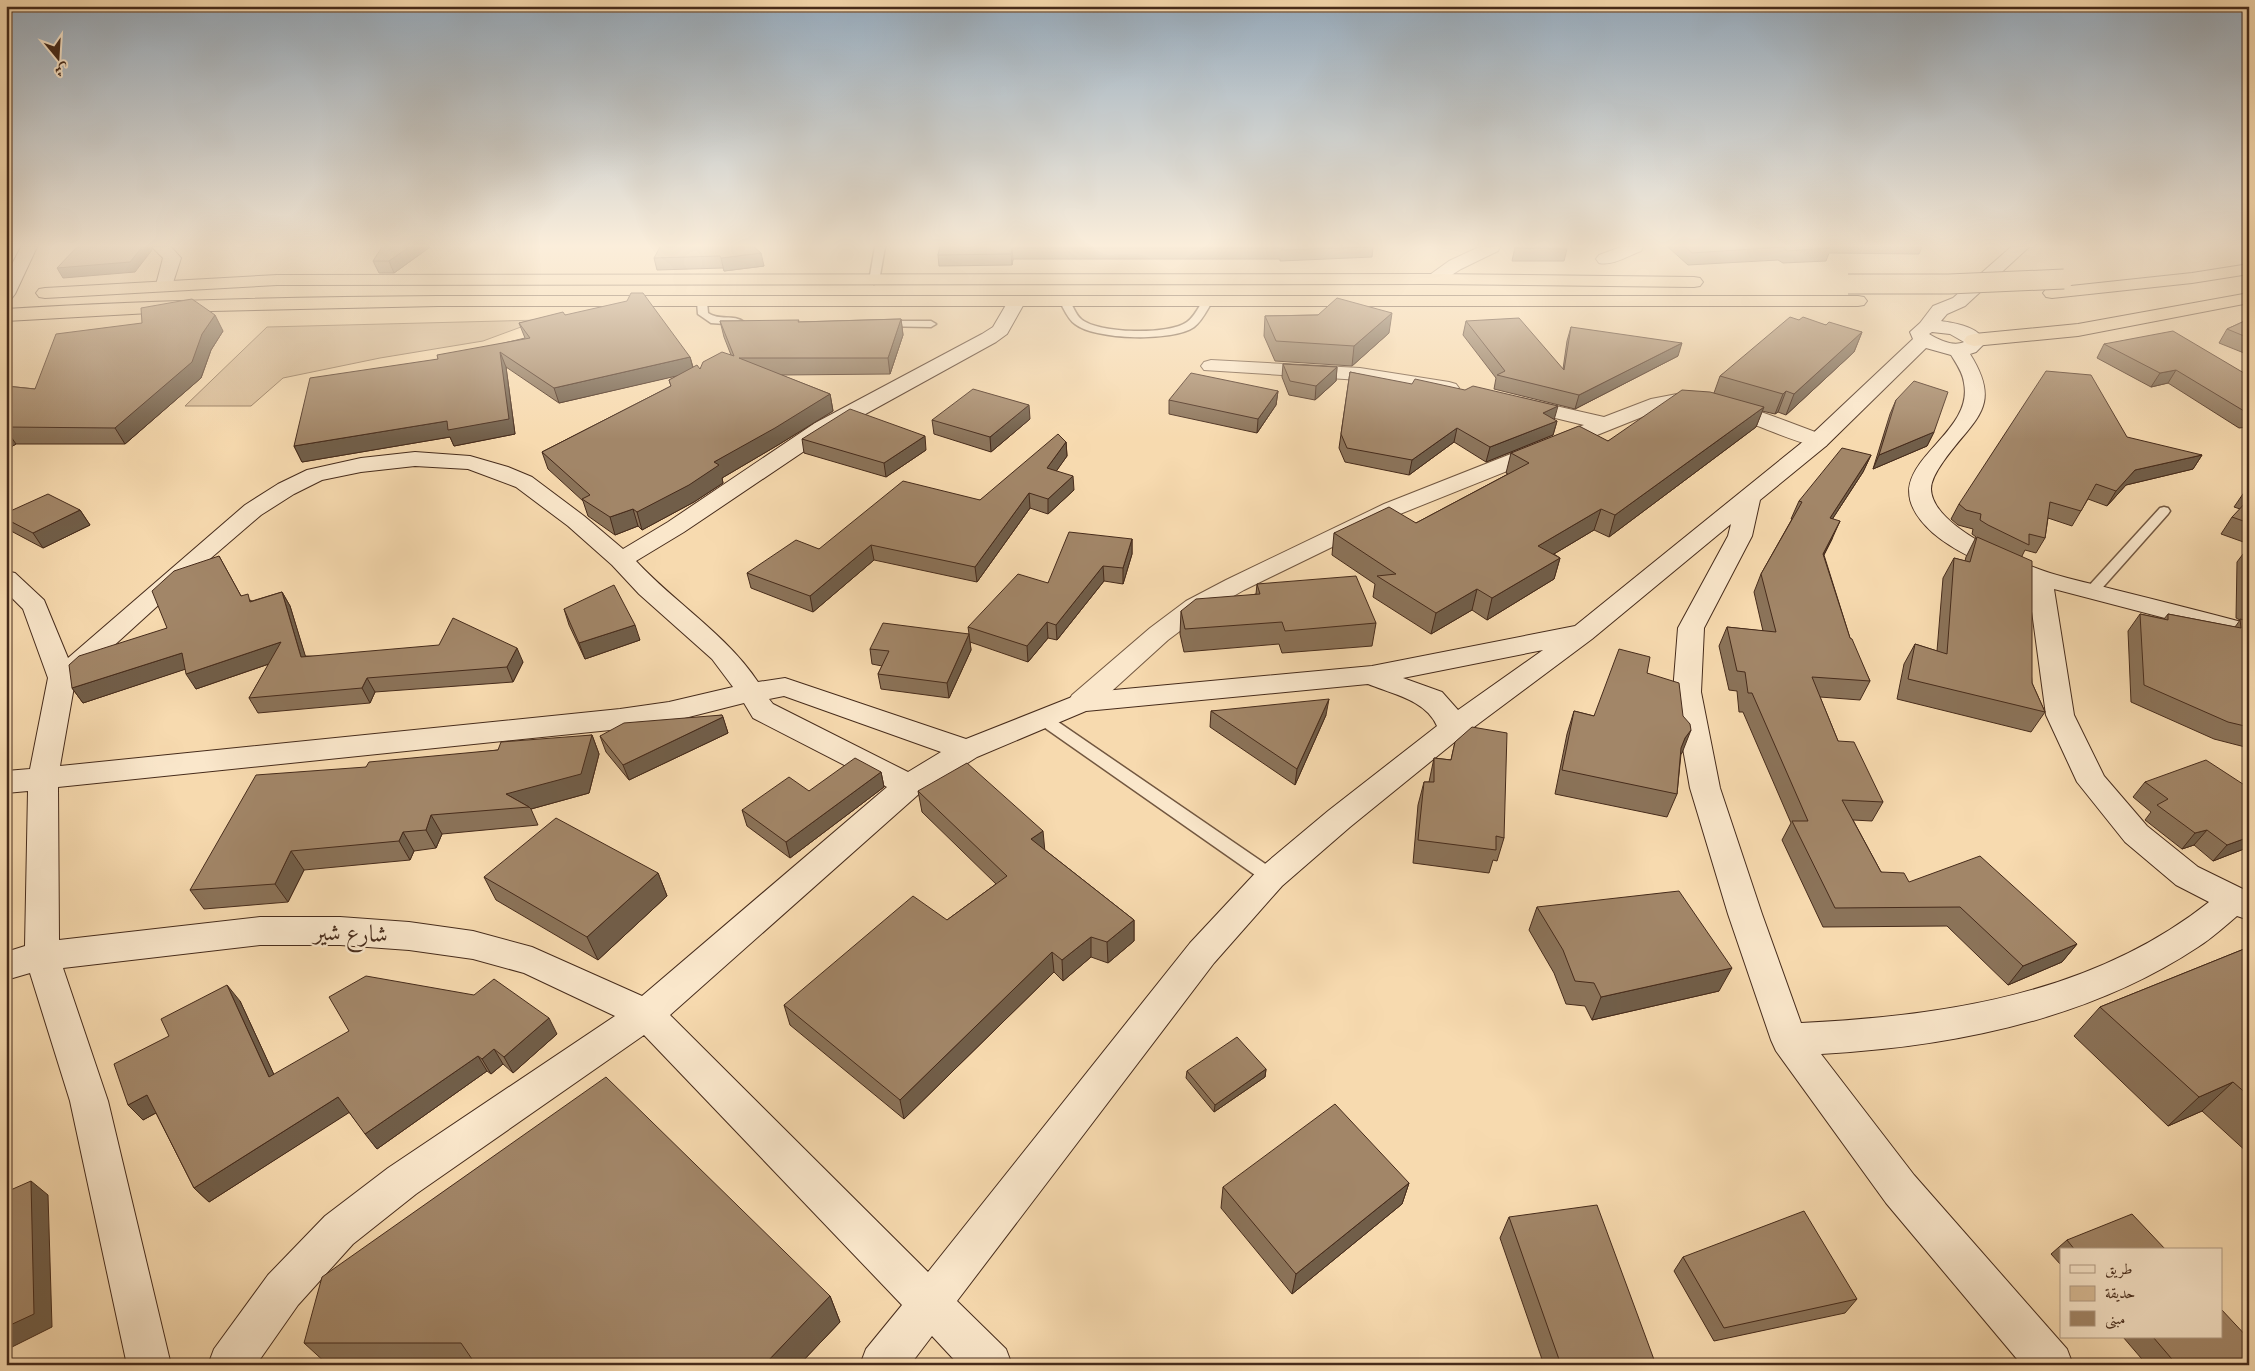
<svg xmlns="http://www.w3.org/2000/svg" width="2255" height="1371" font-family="'Gentium Book Plus',Amiri,serif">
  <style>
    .green { fill: #d9bc96; stroke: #907458 }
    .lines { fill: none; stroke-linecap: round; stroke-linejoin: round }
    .lane-casing { stroke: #725740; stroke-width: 3 }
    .street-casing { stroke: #725740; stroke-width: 2 }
    .secondary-casing { stroke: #462b1b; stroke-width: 2 }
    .highway-casing { stroke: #462b1b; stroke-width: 2 }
    .lane { fill: #fae7cb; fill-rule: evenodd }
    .street { fill: #fae7cb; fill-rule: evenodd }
    .secondary { fill: #fae7cb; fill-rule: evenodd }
    .highway { fill: #f7daaf; fill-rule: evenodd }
    .highway-bridge-casing { stroke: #462b1b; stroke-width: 21; stroke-linecap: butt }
    .highway-bridge { stroke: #f7daaf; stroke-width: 19 }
    .wall { fill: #8b7359; stroke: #462b1b }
    .shaded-wall { fill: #715e49; stroke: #462b1b }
    .building { fill: #a28668; stroke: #462b1b }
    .labels { text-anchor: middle; stroke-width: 4.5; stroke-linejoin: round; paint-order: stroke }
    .near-street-label { font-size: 24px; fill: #462b1b; stroke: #fae7cb }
  </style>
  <rect width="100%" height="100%" fill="#f7daaf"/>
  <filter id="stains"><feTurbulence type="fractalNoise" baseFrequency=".004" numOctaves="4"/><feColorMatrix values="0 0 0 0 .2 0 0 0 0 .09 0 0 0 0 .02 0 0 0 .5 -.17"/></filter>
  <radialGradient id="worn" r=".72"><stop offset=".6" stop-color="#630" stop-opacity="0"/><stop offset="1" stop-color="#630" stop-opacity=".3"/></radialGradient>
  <path class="green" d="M540 320 483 341 380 358 283 378 251 406H185L267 327Z"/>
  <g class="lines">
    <g class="lane-casing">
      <path id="lane" d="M875 247H885L879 281 874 284 869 281Z
        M702 299 707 302 708 313C719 321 734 314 744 322L739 325 711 323 698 314 697 302Z
        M1065 299 1069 300C1073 306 1076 315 1081 319 1098 334 1170 335 1187 322 1194 317 1199 307 1203 300H1211L1212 302C1207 310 1202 321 1194 327 1173 342 1095 340 1075 324 1068 319 1064 309 1060 302Z
        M882 321H931L936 324 931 327 878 326 877 324Z
        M2164 507 2168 508 2170 511 2168 514 2096 595H2086L2084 592 2086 589 2160 508Z
        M1043 714 1048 715 1277 872 1280 877 1277 882 1271 884 1265 882 1038 723 1035 719 1038 715Z"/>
    </g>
    <g class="street-casing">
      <path id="street" d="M1479 247H1500L1498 251 1461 269 1439 283H1427L1424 279 1449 261Z
        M1621 247H1643L1641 251C1628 256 1612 266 1599 263L1596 259 1599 255Z
        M1211 360 1360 368 1449 382 1456 384 1459 388 1456 392 1449 394 1360 380 1204 370 1201 366 1204 362Z
        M1677 394C1730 397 1777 418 1826 436L1829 441 1826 446 1818 447C1765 434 1720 401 1662 409L1400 514 1244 590 1204 613 1168 640 1092 709 1082 711 1072 709 1068 702 1072 695 1150 628 1186 601 1226 580 1384 504 1584 425 1514 408 1511 404 1514 400 1521 398 1604 417 1651 399Z"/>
    </g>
    <g class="secondary-casing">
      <path id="secondary" d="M21 247H37L15 294 12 298 6 299V276Z
        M152 247H171L181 258 171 289H159L156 285 163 258Z
        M2011 247H2029L1965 306 1947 314 1941 321C1954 323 1983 327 1984 344L1976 352 1970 354C2004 408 1973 419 1943 462 1938 469 1931 480 1931 489 1932 527 2019 563 2050 573 2072 580 2094 584 2116 590 2160 601 2205 612 2249 624V640L2054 589 2074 715 2104 776 2147 826 2198 867 2249 892V920L2237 916C2224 927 2212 938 2198 947 2088 1020 1951 1047 1821 1054L1914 1175 2067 1349 2073 1365H2022L1886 1203 1776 1051 1771 1040 1728 914 1690 788 1673 692 1678 628 1728 536 1731 524 1592 639 1462 736 1350 827 1282 886 1214 963 957 1301 1006 1349 1012 1365H959L932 1336 910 1365H860L866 1349 902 1305 644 1035 416 1194 353 1244 298 1305 256 1365H208L214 1349 268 1275 325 1216 388 1168 615 1016 524 973 473 959 409 950 340 945H260L63 968 108 1101 171 1365H127L70 1101 30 973 6 980V952L25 946 28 791 6 793V771L30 769 48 678 23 609 6 592V571L15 573 44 600 68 658 245 505 278 484 307 470 361 458 415 452 470 456 508 467 532 477 584 516 623 549 668 522 815 423 982 334 993 327 1010 298 1016 297 1022 298 1025 302 1007 334 996 342 831 433 684 532 636 561C675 603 726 634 758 682L785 678 966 739 1082 693 1372 666 1575 626 1810 436 1913 339 1910 332 1920 323 1933 306 1953 298ZM1932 332 1950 334 1964 342C1953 347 1939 340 1929 334ZM1926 348 1951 355C1956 363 1963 373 1964 383 1976 442 1861 468 1933 533 1960 556 1996 568 2028 582L2046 715 2077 782 2125 842 2176 885 2209 902C2093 994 1945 1016 1801 1023L1762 914 1720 788 1701 692 1704 628 1752 536 1760 500 1826 446ZM415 466 468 469 516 487 568 526 612 565 639 594 712 659 733 687 669 702 620 709 60 766 75 681 197 570 261 515 294 494 322 480 361 472ZM1543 650 1458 710 1442 692 1403 678ZM1368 684C1392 694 1426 700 1437 726L1328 811 1260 868 1190 943 928 1272 670 1015 920 793 977 757 1086 711ZM784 696 941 752 908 772 773 704 769 699ZM744 703 753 718 887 787 642 996 532 947 473 931 409 922 340 917H260L59 940 58 787 620 729 669 722Z"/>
    </g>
    <g class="highway-casing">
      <path id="highway" d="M2249 264V274L2192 283 2052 298 2046 297 2043 293 2046 289 2052 288 2192 273Z
        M1433 274 1694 277 1700 278 1703 282 1700 286 1694 287 1433 284 277 285 45 298 39 297 36 293 39 289 45 288 277 275Z
        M2249 293V303L2078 336 1974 346 1967 344 1964 340 1967 336 1974 334 2078 324Z
        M438 296H1858L1864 297 1867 301 1864 305 1858 306H438L168 312 6 321V309C150 300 294 297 438 296Z"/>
    </g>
    <use href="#lane" class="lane"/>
    <use href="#street" class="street"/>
    <use href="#secondary" class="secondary"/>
    <use href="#highway" class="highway"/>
    <g class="highway-bridge-casing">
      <path id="highway-bridge" d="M1848 284H1949L2064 279"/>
    </g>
    <use href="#highway-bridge" class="highway-bridge"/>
  </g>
  <path class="wall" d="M430 247 394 273H379L373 261Z
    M754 247 764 266 724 271 723 268 657 270 654 258Z
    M940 247H1373L1372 257 1280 261V259H1013L1012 265 939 266 938 255Z
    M1515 247 1567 249 1564 261H1512Z
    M1668 247H1922L1919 254 1829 253 1826 261 1783 263 1778 260 1688 265Z
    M565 315 690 357 693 367 700 369 731 355 724 337 720 321 799 322 901 319 903 335 890 374 781 375 830 394 833 411 778 445 722 478 723 483 694 502 642 530 638 526 615 535 588 516 583 501 548 469 542 452 671 386 669 380 679 375 559 403 506 367 515 434 454 446 450 437 302 462 294 446 438 359 525 338 519 323Z
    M1318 315 1389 333 1352 366 1275 361 1264 336 1265 316Z
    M2249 319V355L2219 343 2227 329Z
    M1799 320 1826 325 1862 332 1854 352 1786 415 1778 412 1775 414 1762 411 1756 427 1609 537 1594 530 1554 554 1560 558 1554 579 1487 620 1472 610 1431 634 1373 597 1375 584 1332 555 1334 533 1416 523 1508 474 1506 473 1511 453 1608 441 1714 393 1720 376Z
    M1466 321 1563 369 1567 341 1571 327 1678 356 1575 409 1494 389 1496 378 1463 335Z
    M223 331 211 350 201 378 125 444H16L6 450V386L35 389Z
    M2104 344 2249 376V427L2239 428 2168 383 2151 387 2097 358Z
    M1283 364 1337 367 1336 381 1315 400 1289 395 1282 377Z
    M1350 372 1554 420 1557 421 1553 435 1486 462 1454 442 1409 475 1345 462 1339 448Z
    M1278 391 1276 405 1257 433 1169 414V400Z
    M1896 400 1934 432 1927 446 1873 469 1890 414Z
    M1030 419 991 452 934 434 932 420Z
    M802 439 926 450 886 477 804 453Z
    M1066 442 1067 456 1056 471 1074 490 1048 514 1030 508 977 582 874 560 813 612 751 588 747 573 819 549 980 500Z
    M1871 455 1863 472 1833 518 1832 539 1824 555 1850 638 1870 681 1860 700 1820 697 1838 741 1883 802 1872 821 1853 820 1881 872 2077 944 2062 962 2008 985 1947 926 1823 927 1782 840 1791 823 1743 712H1739L1737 691 1729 690 1719 646 1727 627 1763 631 1754 592 1761 574 1792 519H1791L1799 501Z
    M2202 455 2193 469 2126 485 2107 506 2088 499 2072 526 2048 518 2045 538 2036 553 2025 550 2022 556 2032 683 2045 712 2031 732 1897 699 1904 664 1915 644 1937 651 1943 578 1954 558 1965 561 1966 557 1976 537 1972 534 1973 529 1958 525 1951 519 1959 504Z
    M2249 488V544L2221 534 2232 517 2240 509 2234 507 2245 491Z
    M80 510 90 525 43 548 11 531 6 524V513Z
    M1132 539V554L1123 584 1104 581 1057 640 1048 638 1028 662 970 642 971 650 949 698 881 689 878 674 882 666 872 664 870 649 969 634 968 627 1048 583Z
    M2249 546V748L2214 739 2131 702 2128 631 2140 614 2164 619 2168 614 2235 627 2240 620 2236 618 2237 562Z
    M219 556 241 596 252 601 282 592 290 606 305 656 523 662 513 682 375 692 370 703 258 713 249 698 269 664 196 689 185 669 83 703 72 688 167 628Z
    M1257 584 1376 623 1372 646 1282 653 1279 644 1184 652 1180 634 1181 611 1256 594Z
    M564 609 640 640 585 659 569 625Z
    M1647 673 1682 753 1681 754 1677 794 1667 817 1555 794 1567 734 1574 711 1594 716Z
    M1211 711 1326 715 1295 785 1210 727Z
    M722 715 728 733 629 780 606 752 600 736Z
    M592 735 599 754 589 793 531 809 538 825 442 834 436 848 414 851 410 860 304 870 288 902 204 909 190 890 366 767 498 750Z
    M1455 742 1504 838 1497 861 1493 860 1489 873 1413 863 1418 805 1424 782H1429L1434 758 1451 760Z
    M881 772 884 787 790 858 747 826 742 810 809 791Z
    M2145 782 2249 788V847L2213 861 2194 845 2182 849 2145 820 2151 812 2133 797Z
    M918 791 1045 850 1134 920V941L1108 963 1091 957 1063 981 1054 972 904 1119 790 1025 784 1005 947 920 996 884 922 812Z
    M658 873 667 896 598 960 496 900 484 877Z
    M1537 907 1719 991 1592 1020 1585 1006 1566 1004 1554 973 1529 930Z
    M2249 947V1154L2202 1111 2168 1126 2074 1036 2100 1007Z
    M240 1001 274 1075 557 1034 513 1073 503 1064 491 1074 487 1071 377 1149 349 1112 209 1202 194 1188 156 1113 143 1120 128 1105Z
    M1266 1069 1265 1077 1214 1112 1186 1078 1187 1071Z
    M1409 1183 1402 1204 1292 1294 1221 1208 1223 1187Z
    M1509 1217 1656 1365H1544L1500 1238Z
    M2067 1240 2166 1250H2061V1265L2051 1254Z
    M1683 1257 1857 1299 1845 1313 1714 1341 1674 1271Z
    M830 1296 840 1322 799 1365H328L304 1343Z
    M2123 1337H2221L2249 1365H2147Z"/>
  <path class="shaded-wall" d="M142 247H151L152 250 135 272 63 278 57 268Z
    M409 247H430L394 273 389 261Z
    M1012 248 1013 259 1012 265 1011 254Z
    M761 253 764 266 724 271 721 258Z
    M1392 313 1389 333 1352 366 1354 346Z
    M215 315 223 331 211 350 201 378 125 444 115 428 202 334Z
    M901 319 903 335 890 374 888 358Z
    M1862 332 1854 352 1786 415 1794 394Z
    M1682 343 1678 356 1575 409 1579 395Z
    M500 352 506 367 515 434 454 446 450 437 302 462 294 446 447 421Z
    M690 357 694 372 559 403 554 388Z
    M1337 367 1336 381 1315 400 1316 386Z
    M2176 370 2168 383 2151 387 2160 373Z
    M1278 391 1276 405 1257 433 1258 419Z
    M1786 391 1778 412 1775 414 1783 394Z
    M830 394 833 411 778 445 722 478 723 483 694 502 642 530 637 512 714 462Z
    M1029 405 1030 419 991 452 990 437Z
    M1558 406 1554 420 1543 413Z
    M1764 407 1756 427 1609 537 1615 515Z
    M1557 421 1553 435 1486 462 1490 447Z
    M1457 428 1454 442 1409 475 1412 460Z
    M6 430 16 444 6 450Z
    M1934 432 1927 446 1873 469 1879 455Z
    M925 436 926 450 886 477 884 463Z
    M1066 442 1067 456 1048 483 1047 468Z
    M1871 455 1863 472 1822 535 1830 518Z
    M2202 455 2193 469 2126 485 2107 506 2116 491 2135 470Z
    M1073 476 1074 490 1048 514V499Z
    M1029 493 1030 508 977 582 975 567Z
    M633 509 638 526 615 535 610 517Z
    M1601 509 1594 530 1532 567 1538 546Z
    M80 510 90 525 43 548 33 533Z
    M1840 521 1832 539 1815 572 1823 554Z
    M1132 539V554L1123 584V568Z
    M871 545 874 560 813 612 810 596Z
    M1560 558 1554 579 1487 620 1492 598Z
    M1103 566 1104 581 1057 640 1056 625Z
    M1477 589 1472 610 1431 634 1436 613Z
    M282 592 290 606 310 671 301 657Z
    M1047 622 1048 638 1028 662 1027 646Z
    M635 625 640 640 585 659 579 643Z
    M969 634 971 650 949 698 947 683Z
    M281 642 289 657 196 689 186 674Z
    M517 648 523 662 513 682 507 667Z
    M182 653 192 667 83 703 72 688Z
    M367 678 375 692 370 703 362 688Z
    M1329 699 1326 715 1295 785 1297 769Z
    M723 717 728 733 629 780 623 765Z
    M1691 730 1682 753 1675 761 1685 738Z
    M592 735 599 754 589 793 531 809 529 807 506 794Z
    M881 772 884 787 790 858 786 842Z
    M431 815 442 834 436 848 426 830Z
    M2207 830 2194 845 2182 849 2195 833Z
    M1043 831 1045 852 1031 839Z
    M403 832 414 851 410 860 399 841Z
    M2249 837V847L2213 861 2227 845Z
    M291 851 304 870 288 902 275 884Z
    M658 873 667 896 598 960 587 937Z
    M1134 920V941L1108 963 1107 942Z
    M1091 937V957L1063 981 1062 960Z
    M2077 944 2062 962 2008 985 2023 966Z
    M1052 952 1054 972 904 1119 900 1100Z
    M1732 968 1719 991 1592 1020 1601 997Z
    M227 985 240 1001 282 1092 269 1077Z
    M549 1018 557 1034 513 1073 504 1057Z
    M494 1049 503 1064 491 1074 482 1059Z
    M478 1056 487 1071 377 1149 365 1134Z
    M1266 1069 1265 1077 1214 1112 1215 1105Z
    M2233 1082 2202 1111 2168 1126 2199 1097Z
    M147 1095 161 1110 143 1120 128 1105Z
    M338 1097 350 1112 209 1202 194 1188Z
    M31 1181 48 1195 52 1327 6 1350V1327Z
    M1409 1183 1402 1204 1292 1294 1296 1274Z
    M830 1296 840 1322 799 1365H764Z"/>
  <path class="building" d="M77 247H142L130 262 57 268Z
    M382 247H409L389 261H373Z
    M660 247H754L761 253 721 258 720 256 654 258Z
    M940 247H1368L1281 250 1284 248H1012L1011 254 938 255Z
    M1515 247H1567V249L1514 248Z
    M1685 247H1828L1830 248 1787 251 1783 247 1692 253Z
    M631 293H643L690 357 554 388 500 352 509 419 448 430 447 421 294 446 310 378 438 359 437 355 530 338 519 323 563 312 565 315 627 301Z
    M1337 298 1392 313 1354 346 1276 341 1265 316 1318 315Z
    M192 299 215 315 202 334 192 362 115 428 6 427V386L35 389 56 334 142 323 141 308Z
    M1790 317 1799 320 1803 317 1826 325 1829 322 1862 332 1794 394 1786 391 1783 394 1720 376Z
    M1519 318 1564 370 1571 327 1682 343 1579 395 1497 375 1505 371 1466 321Z
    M901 319 888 358H739L830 394 775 428 714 462 719 465 689 485 637 512 633 509 610 517 582 499 590 495 542 452 671 386 669 380 697 365 700 369 703 362 722 352 734 356 720 321 799 320 798 322Z
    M2249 319V338L2227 329Z
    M2173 331 2249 376V414L2176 370 2160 373 2104 344Z
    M1283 364 1337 367 1316 386 1290 381Z
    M2046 371 2091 375 2127 437 2202 455 2135 470 2116 491 2096 484 2081 511 2050 502 2045 538 2029 534V545L1988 525 1980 520 1981 514 1966 510 1959 504Z
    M1350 372 1412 384 1415 379 1465 390 1473 386 1558 406 1543 413 1557 421 1490 447 1457 428 1412 460 1347 448 1341 434Z
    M1191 373 1278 391 1258 419 1169 400Z
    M1914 381 1948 392 1934 432 1879 455 1896 400Z
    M973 389 1029 405 990 437 932 420Z
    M1682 390 1710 392 1764 407 1615 515 1601 509 1538 546 1560 558 1492 598 1477 589 1436 613 1377 576 1396 574 1334 533 1389 507 1416 523 1529 463 1511 453 1579 426 1608 441Z
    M850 409 925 436 884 463 802 439Z
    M1058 434 1066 442 1047 468 1073 476 1048 499 1029 493 975 567 871 545 810 596 747 573 796 540 819 549 903 481 980 500Z
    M1842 448 1871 455 1830 518 1840 521 1823 554 1850 638 1852 639 1870 681 1812 677 1838 741 1854 742 1883 802 1842 800 1881 872 1904 873 1909 882 1980 856 2077 944 2023 966 1960 907 1835 908 1792 821H1808L1752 693H1748L1745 672 1737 671 1727 627 1776 632 1761 574 1802 502 1799 501Z
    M48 494 80 510 33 533 6 519V513Z
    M2249 499V523L2232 517Z
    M1069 532 1132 539 1123 568 1103 566 1056 625 1047 622 1027 646 968 627 1018 574 1048 583Z
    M1977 537 2032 561V683L2045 712 1908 679 1915 644 1947 654 1954 558 1970 562Z
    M219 556 241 596 248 594 250 602 282 592 301 657 439 645 453 618 517 648 507 667 367 678 362 688 249 698 281 642 186 674 182 653 72 688 69 665 79 656 167 628 152 591 174 571Z
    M1356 576 1376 623 1285 631 1282 622 1185 629 1181 611 1196 599 1260 594 1257 584Z
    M614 585 635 625 579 643 564 609Z
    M2140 614 2168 620V614L2241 628 2240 619 2249 621V727L2228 722 2144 685Z
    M883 623 969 634 947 683 878 674 889 651 870 649Z
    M1619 649 1650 657 1647 673 1679 683 1683 716 1690 724 1691 730 1685 738 1681 748 1677 794 1562 770 1574 711 1594 716Z
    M1329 699 1297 769 1211 711Z
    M722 715 723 717 623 765 600 736 624 723Z
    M1472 727 1507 733 1504 838 1496 836V850L1418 840 1424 782H1434V758L1451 760 1455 742Z
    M592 735 581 774 506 794 529 807 431 815 426 830 403 832 399 841 291 851 275 884 190 890 256 775 366 767 369 762 498 750 501 742Z
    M855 758 881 772 786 842 742 810 789 777 809 791Z
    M2206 760 2249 788V837L2227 845 2207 830 2195 833 2157 805 2168 799 2145 782Z
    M967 763 1043 831 1031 839 1134 920 1107 942 1091 937 1062 960 1052 952 900 1100 784 1005 913 896 947 920 1007 876 918 791Z
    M556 818 658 873 587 937 484 877Z
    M1679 891 1732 968 1601 997 1594 983 1575 981 1563 950 1537 907Z
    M2249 947V1096L2233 1082 2199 1097 2100 1007Z
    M366 976 474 995 494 979 549 1018 504 1057 494 1049 482 1059 478 1056 365 1134 338 1097 194 1188 147 1095 128 1105 114 1064 169 1036 161 1019 227 985 269 1077 349 1031 329 997Z
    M1237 1037 1266 1069 1215 1105 1187 1071Z
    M606 1077 830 1296 764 1365H476L461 1343H304L322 1277Z
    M1335 1104 1409 1183 1296 1274 1223 1187Z
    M31 1181 34 1314 6 1327V1192Z
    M1597 1205 1656 1365H1561L1509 1217Z
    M1804 1211 1857 1299 1724 1328 1683 1257Z
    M2132 1214 2166 1250H2075L2067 1240Z
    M2221 1309 2249 1339V1365H2177L2153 1337H2221Z"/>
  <linearGradient id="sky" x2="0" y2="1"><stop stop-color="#96abbd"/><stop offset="0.56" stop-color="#fbeedb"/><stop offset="1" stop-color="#fbeedb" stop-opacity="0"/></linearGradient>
  <rect width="2255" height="439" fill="url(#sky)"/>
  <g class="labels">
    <g class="near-street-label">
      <text transform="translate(351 933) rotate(2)" y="8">شارع شير</text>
    </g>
  </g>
  <rect width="2255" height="1371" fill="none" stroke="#f7daaf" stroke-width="25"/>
  <rect x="8" y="8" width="2240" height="1356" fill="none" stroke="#462b1b" stroke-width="2.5"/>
  <rect x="12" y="12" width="2230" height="1346" fill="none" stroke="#462b1b"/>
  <rect x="2060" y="1248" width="162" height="90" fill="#fae7cb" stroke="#b29c85"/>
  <rect x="2070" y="1265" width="25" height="8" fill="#fae7cb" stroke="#b29c85"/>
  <text x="2105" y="1274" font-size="15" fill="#462b1b">طريق</text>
  <rect x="2070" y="1286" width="25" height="15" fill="#d9bc96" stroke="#b29c85"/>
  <text x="2105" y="1298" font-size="15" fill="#462b1b">حديقة</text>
  <rect x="2070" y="1311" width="25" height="15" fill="#a28668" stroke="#b29c85"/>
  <text x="2105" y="1324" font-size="15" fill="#462b1b">مبنى</text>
  <g transform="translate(58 58) rotate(162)" stroke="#fae7cb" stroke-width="4" paint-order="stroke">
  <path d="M0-4L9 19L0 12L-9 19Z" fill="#462b1b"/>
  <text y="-8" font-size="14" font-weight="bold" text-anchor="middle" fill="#462b1b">ش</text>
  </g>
  <rect width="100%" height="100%" filter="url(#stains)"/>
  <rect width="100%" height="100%" fill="url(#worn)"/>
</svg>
